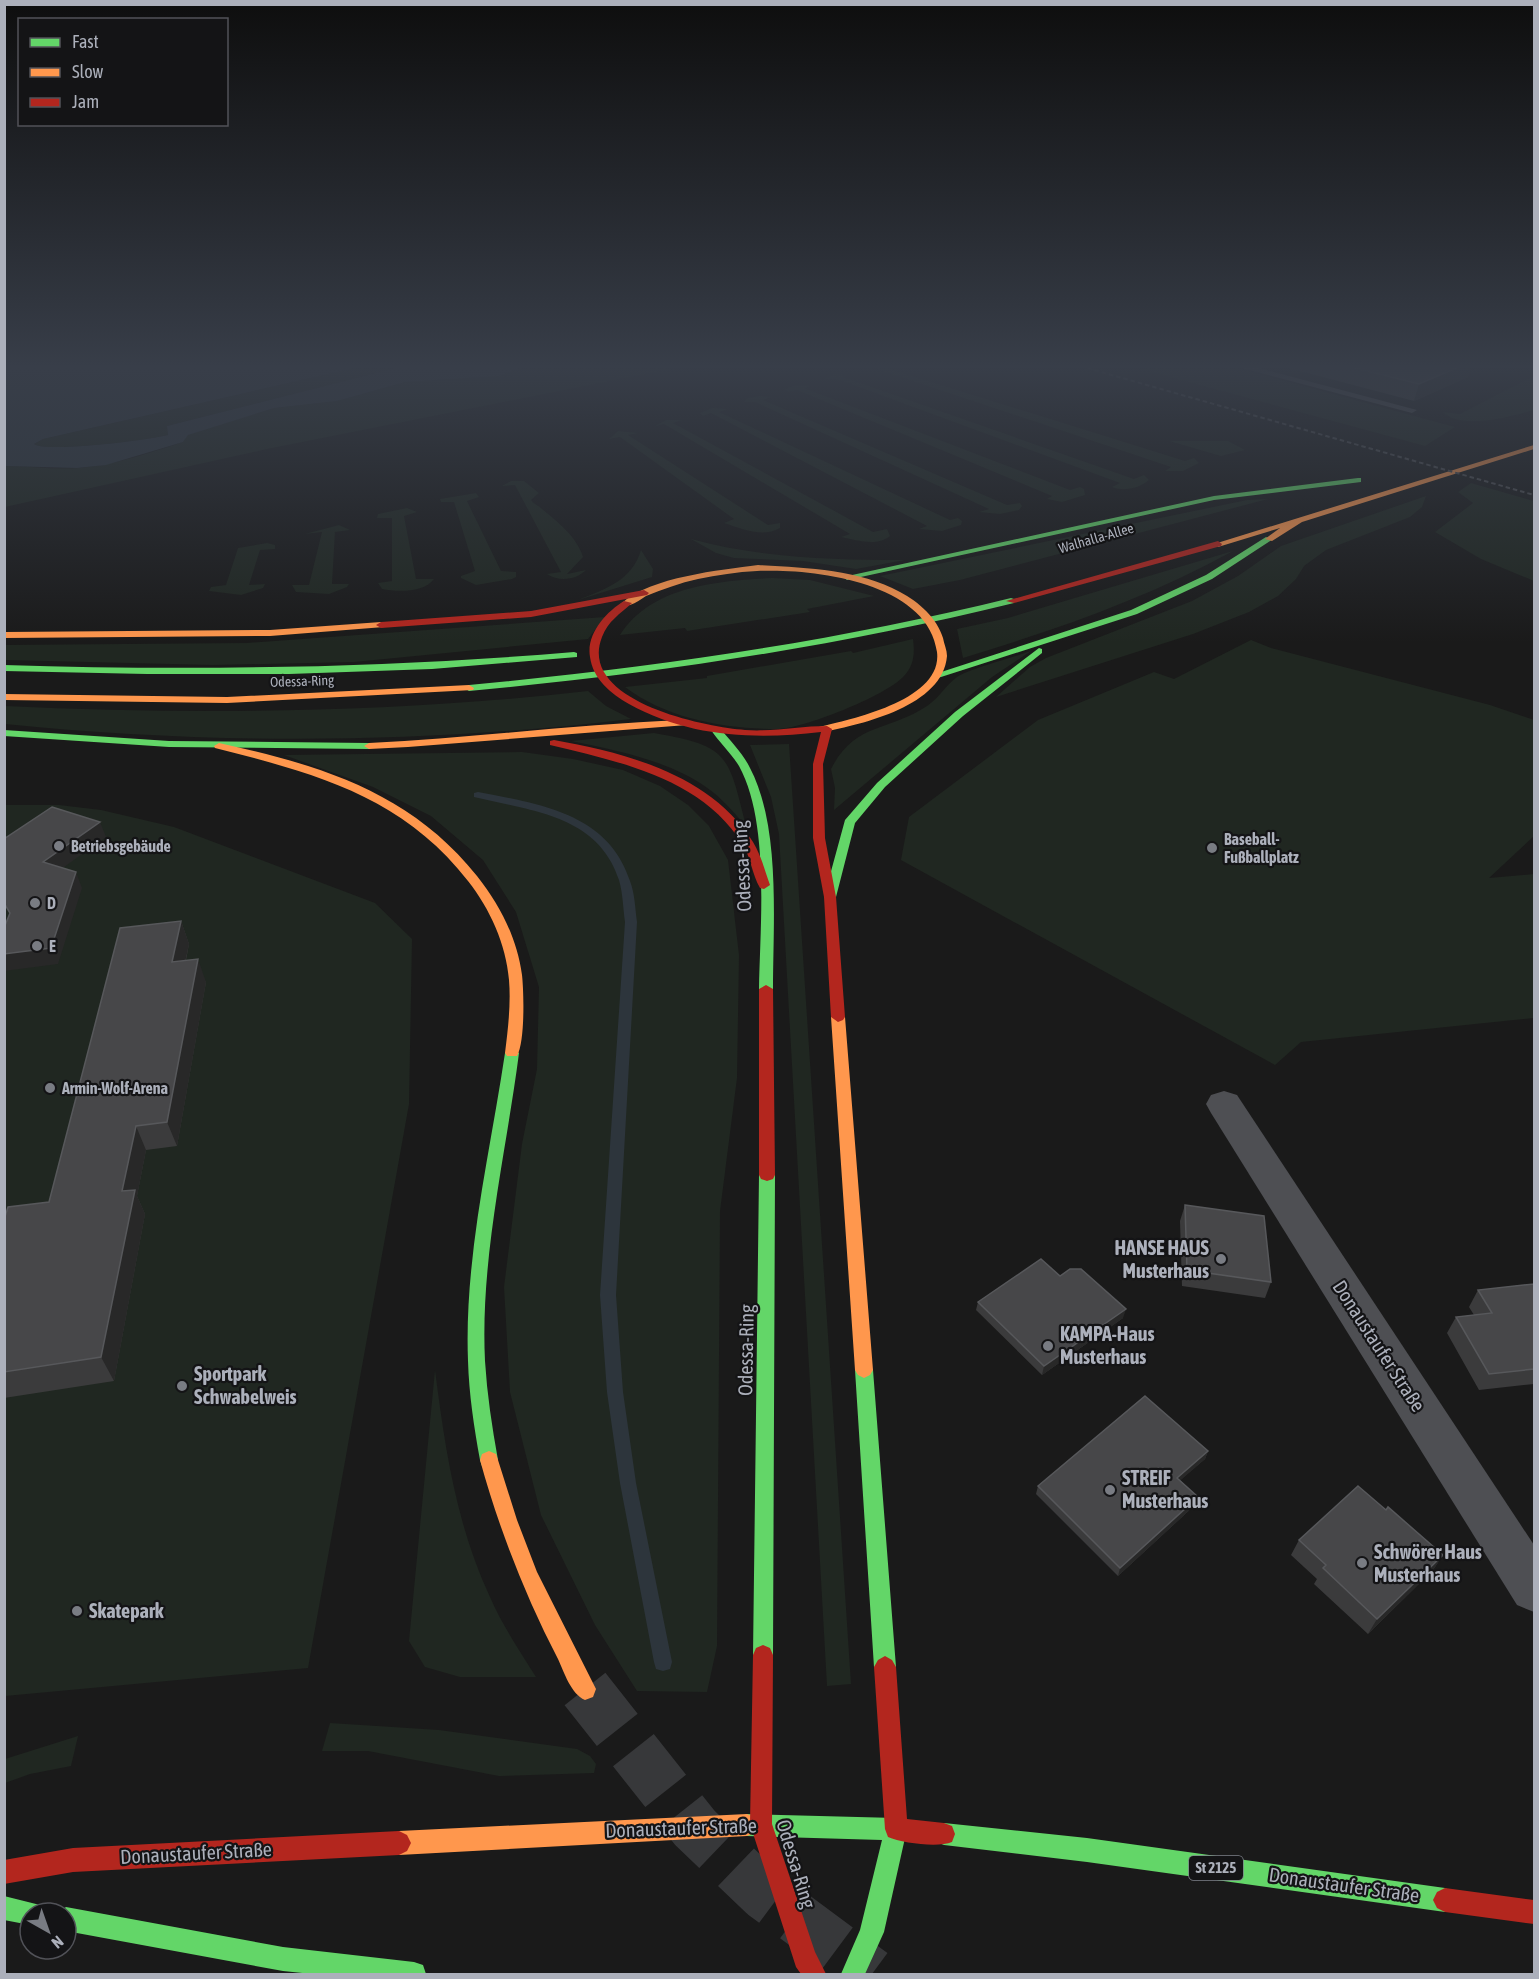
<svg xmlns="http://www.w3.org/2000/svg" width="1539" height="1979" font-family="'Asap Condensed',sans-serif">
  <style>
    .green { fill: #202721 }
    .water { fill: #2d353c }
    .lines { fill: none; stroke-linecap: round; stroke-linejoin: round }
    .stream { fill: #2d353c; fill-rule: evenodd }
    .highway-tunnel { stroke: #37383a; stroke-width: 52; stroke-dasharray: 52 26; stroke-linecap: butt }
    .lane { fill: #4e4f53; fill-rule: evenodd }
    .street { fill: #4e4f53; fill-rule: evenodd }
    .fast { fill: #63d668; fill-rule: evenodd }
    .slow { fill: #ff974d; fill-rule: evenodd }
    .jam { fill: #b3261e; fill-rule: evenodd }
    .rail { stroke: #4e4f52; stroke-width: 2; stroke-dasharray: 4.5 3; stroke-linecap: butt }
    .wall { fill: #3b3b3c }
    .shaded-wall { fill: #282828 }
    .building { fill: #474749; stroke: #57585b; stroke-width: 1.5 }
    .poi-dot { fill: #797c83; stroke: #141416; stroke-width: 2 }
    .labels { text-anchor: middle; stroke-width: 4.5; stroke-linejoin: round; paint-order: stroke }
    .far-street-label { font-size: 14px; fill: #acb0bb; stroke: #141416 }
    .shield { fill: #141416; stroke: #7e818a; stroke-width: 1.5 }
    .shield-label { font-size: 15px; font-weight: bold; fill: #acb0bb }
    .poi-label { font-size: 16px; font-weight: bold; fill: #acb0bb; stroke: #141416; text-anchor: start }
    .near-street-label { font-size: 20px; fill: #acb0bb; stroke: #141416 }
    .near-poi-label { font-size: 20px; font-weight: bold; fill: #acb0bb; stroke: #141416; text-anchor: start }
  </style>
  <rect width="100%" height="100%" fill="#1a1a1a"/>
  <path class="green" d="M363 366H404L167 426 168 435C149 440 46 453 34 444L43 439Z
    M527 366H685L267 449 5 507V466C29 466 55 470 79 468 115 465 149 453 183 442L187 435 274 408 337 401 405 382 499 376Z
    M863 366H880L1185 461 1194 458 1199 463 1183 471H1165L1171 467 874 368 867 370Z
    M1130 366H1229L1455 427 1425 446Z
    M834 374 850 375 843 377 1134 479 1144 475 1149 480C1140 488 1124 492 1112 487L1120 483 837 379H824Z
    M1534 376V410C1513 416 1462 431 1443 412L1460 414Z
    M796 385 811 386 804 388 1070 490 1080 487 1084 489 1085 495 1062 502 1047 499 1052 496 797 390 787 392 785 389Z
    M760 396 771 397 763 400 1007 505 1020 503 1022 506 1019 510 1000 514 979 512 989 509 755 402H744L748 398Z
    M712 408 728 409 719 412 950 520 958 518 962 521 961 525 942 531 919 529 927 526 711 413 703 416 700 413Z
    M666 420H682L673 423 873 532 887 529 890 536C877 547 856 540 841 537L850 534 664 424 655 426Z
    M618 431 638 433 628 435 768 525 780 523V528C763 538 742 529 724 523L734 519 620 437 609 439Z
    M1169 441H1228L1245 450 1221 456Z
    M511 481H524L539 493 531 500C535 505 538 505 542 509 558 522 577 537 583 557L567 574 586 570C576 580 559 582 547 574L561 572 515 485 502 486Z
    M1471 483 1534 501V581L1481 559 1435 532 1473 503 1458 492Z
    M476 493 479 497 467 501 501 571 516 572V577L512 579 476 585 461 578V576L475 571 454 502H441L440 499Z
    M1426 496 1422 507 1410 517 1326 550 1304 566 1296 579 1278 596 1249 612 1193 634 996 697 1030 667 1046 658 1192 601 1238 576 1281 546Z
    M1268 499 960 580 913 589 880 576 1247 500Z
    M407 508 417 512 404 516 416 579H434C424 593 397 592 382 589L378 583 392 581V518H377L378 514Z
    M339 525 350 530 335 532 332 584H349L347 587 329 594 296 592 292 585H309L322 532 305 534Z
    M691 539C760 558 834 560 905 560L856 569 803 561 734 558 716 553Z
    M267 543 275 545V549L260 550 249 585 265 584 263 588 241 595 209 591 211 587 226 585 238 548Z
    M641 550 653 569 652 577 578 600C605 589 632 581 641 550Z
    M1233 551C1148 598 1055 630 963 658L957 629 1008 618Z
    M772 578 810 580 874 596 807 609 810 612 687 631 685 628 620 635C652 585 719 581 772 578Z
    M605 617 588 639 354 662 213 665 5 660V645L247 643Z
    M913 639C915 654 914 666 903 677 885 696 803 729 777 729 726 729 667 719 625 687L707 678V676L851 651 853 653Z
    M1251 640 1271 648 1490 705 1534 720V836L1489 878 1534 874V1018L1301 1042 1275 1065 901 860 909 817 1038 720 1154 672 1174 679Z
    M1031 651 992 677 834 810 835 788 831 769C855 722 888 732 927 706 939 698 946 685 957 677 969 669 1015 657 1031 651Z
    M588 691 606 706 631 719C424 744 213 745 5 724V706C199 715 395 713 588 691Z
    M654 733C729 746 728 754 746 826 736 815 725 802 714 793 674 761 619 751 571 741Z
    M789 744 851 1684 827 1686 779 834 771 797 750 745Z
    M522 752 573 759 623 770 660 786 688 805 709 826 728 860 739 955 737 1078 720 1211 717 1646 707 1692 637 1691 595 1625 541 1515 510 1392 504 1287 522 1144 537 1069 539 987 516 912 483 860 431 816 373 787 284 755Z
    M5 805H59L101 810 174 827 375 903 412 939 409 1104 308 1668 5 1696Z
    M435 1370C445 1448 456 1524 490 1597 502 1625 520 1651 536 1677H460L425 1667 409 1641Z
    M330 1723 439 1730 577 1749 590 1756 596 1764 594 1773 499 1776 368 1751H322Z
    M78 1736 71 1766 30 1774 5 1783V1759Z"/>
  <path class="water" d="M5 366H363L43 439 34 444C46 453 149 440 168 435L167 426 404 366H527L499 376 405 382 337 401 274 408 188 435 183 442 106 465 77 468 5 466Z"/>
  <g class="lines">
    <path class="stream" d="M478 792C539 804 608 813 630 881 635 894 635 908 637 922L616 1295 623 1392 636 1483 672 1662 670 1669 663 1671 656 1669 654 1662 620 1483 607 1392 600 1295 625 922C623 908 623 894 619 880 598 815 531 811 474 797V793Z"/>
    <path class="highway-tunnel" d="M585 1689 695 1828 764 1894 872 1974"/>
    <path class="lane" d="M1234 366H1251L1417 410 1412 413Z"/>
    <path class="street" d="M1224 1091 1237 1095 1534 1545V1612L1517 1605 1211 1113 1206 1104 1211 1095Z"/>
    <path class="fast" d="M1358 478H1361V482L1214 500 847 580 843 577 1214 496Z
      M1266 537 1273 539 1212 579 1137 614 941 677 937 678 932 675 1131 610 1206 575Z
      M1011 598 1014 599V603C835 647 653 674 469 691L464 688 469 685C652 668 832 642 1011 598Z
      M1039 648 1042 649V653L963 716 885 787 855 823 836 897 834 900H826L824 897 845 820 877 783 955 712Z
      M574 652 577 653V657L432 669 289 674H147L4 671V665C195 671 384 668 574 652Z
      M716 727 720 728C730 741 743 753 750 768 781 827 773 923 773 989L766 993 759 989C760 926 770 822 739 766 731 753 719 742 711 730Z
      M4 730 169 741 369 743 374 746 369 749 169 747 4 736Z
      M512 1048 519 1053C506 1154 480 1258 485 1361 487 1394 492 1427 498 1460L496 1466 489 1469 482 1466 480 1460C474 1427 469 1394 468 1361 464 1258 490 1154 505 1053Z
      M767 1169 773 1171 775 1175 773 1655 770 1662 763 1665 756 1662 753 1655 759 1175 761 1171Z
      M864 1362 870 1365 873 1370 896 1667 892 1674 885 1678 878 1674 874 1667 855 1370 858 1365Z
      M747 1814 896 1818 904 1821 907 1829 884 1932 865 1974H841L860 1930 882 1840 747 1836 739 1833 736 1825 739 1817Z
      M944 1823 1087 1838 1445 1888 1453 1892 1457 1900 1453 1908 1445 1912 1087 1862 944 1845 936 1842 933 1834 936 1826Z
      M4 1896 40 1905 44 1913H30V1925L4 1920Z
      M66 1907 283 1947 414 1962 423 1965 426 1974H312L283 1971 66 1931V1913H57Z"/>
    <path class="slow" d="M1534 445V449L1302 522 1272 541 1265 539 1280 528 1218 547 1214 544Z
      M758 565C806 568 858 569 900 592 919 602 937 618 943 638 944 644 947 650 947 656 943 706 863 724 823 732L818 729 819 727C852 719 943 700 937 652 928 582 813 568 757 571 737 572 717 575 698 579 680 583 663 589 646 596 641 599 636 603 630 605 626 606 626 605 622 603 651 577 720 570 758 565Z
      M381 622 386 625 384 627 270 636 4 638V632L270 630Z
      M469 685 474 688 473 690 227 703 4 700V694L227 697Z
      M683 720 687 721V725L408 747 369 749 364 746 369 743C474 738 578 724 683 720Z
      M219 743C320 765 410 792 477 876 500 905 517 938 522 975 524 993 525 1042 517 1056H507L505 1053C508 1029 511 1004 509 980 506 944 490 909 468 881 402 796 314 773 215 748L214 746Z
      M838 1012 845 1017 873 1370 870 1375 864 1378 858 1375 855 1370 831 1017Z
      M489 1451 496 1454 498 1460 517 1520 537 1572 596 1689 593 1697 585 1700C571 1694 564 1672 558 1659 525 1595 499 1529 480 1460L482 1454Z
      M747 1814 755 1817 758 1825 755 1833 747 1836 399 1855 391 1851 387 1843 391 1835 399 1831Z"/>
    <path class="jam" d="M1218 541 1222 544 1221 546 1014 603 1006 601Z
      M644 590 649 593 647 595 531 617 381 628 376 625 381 622 531 611Z
      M624 601 632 603C620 614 608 621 602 637 577 701 704 727 745 730 773 732 800 726 827 726L832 729 823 764 825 838 836 897 845 1017 843 1020 838 1022 831 1017 824 897 813 838V764L821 732C755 740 688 737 629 704 611 694 593 679 590 657 586 634 606 612 624 601Z
      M554 740C627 753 711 775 753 842 761 855 765 871 770 885L764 889 760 888C752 874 751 858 743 845 702 778 620 762 550 745V741Z
      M766 985 773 989 775 1175 773 1179 767 1181 761 1179 759 1175V989Z
      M763 1645 770 1648 773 1655 772 1824 815 1952 826 1974H801L796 1967 750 1824 753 1655 756 1648Z
      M885 1656 892 1660 896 1667 907 1819 944 1823 952 1826 955 1834 952 1842C938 1848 902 1843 888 1837L885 1829 874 1667 878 1660Z
      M399 1831 407 1835 411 1843 407 1851 399 1855 73 1872 4 1884V1860L73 1848Z
      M1445 1888 1534 1900V1924L1445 1912 1437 1908 1433 1900 1437 1892Z"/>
    <path class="rail" d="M1080 366 1534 495"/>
  </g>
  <path class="wall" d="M1281 366H1471L1468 377 1414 401Z
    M181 921 189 944 186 960 206 982 177 1146 146 1150 137 1196 145 1214 114 1381 4 1398V1220L49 1202Z
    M1185 1205 1271 1282 1265 1298 1182 1286 1180 1221Z
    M1060 1276 1123 1318 1042 1375 976 1310 978 1302Z
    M1534 1284V1384L1479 1390 1447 1333 1456 1317 1474 1315 1469 1307 1478 1290Z
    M1208 1451 1205 1459 1180 1480 1198 1497 1195 1505 1118 1576 1036 1494 1038 1486Z
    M1299 1540 1443 1555 1433 1570 1368 1634 1314 1584 1317 1579 1291 1555Z"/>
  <path class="shaded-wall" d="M1461 366H1471L1468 377 1414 401 1419 384Z
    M100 822 106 837 50 877 43 862Z
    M76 872 82 888 58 964 4 971V954Z
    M181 921 189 944 180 985 172 962Z
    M198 959 206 982 177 1146 167 1122Z
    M136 1126 146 1150 137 1196 145 1214 114 1381 101 1357 122 1191Z
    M1126 1309 1123 1318 1042 1375 1044 1366Z
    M1208 1451 1205 1459 1174 1486 1177 1478Z
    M1198 1497 1195 1505 1118 1576 1120 1568Z
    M1443 1555 1433 1570 1368 1634 1377 1619Z"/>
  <path class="building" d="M1347 366H1461L1419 384Z
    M52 807 100 822 43 862 76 872 51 948 4 954V928L10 913 4 903V839Z
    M181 921 172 962 198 959 167 1122 136 1126 122 1191 135 1190 101 1357 4 1372V1220L8 1207 49 1202 120 928Z
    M1185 1205 1264 1216 1271 1282 1187 1270Z
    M1041 1259 1060 1276 1070 1269H1081L1126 1309 1044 1366 978 1302Z
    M1534 1284V1369L1489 1374 1456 1317 1492 1313 1478 1290Z
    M1145 1396 1208 1451 1177 1478 1198 1497 1120 1568 1038 1486Z
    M1358 1486 1386 1510 1388 1507 1443 1555 1377 1619 1323 1568 1326 1565 1299 1540Z"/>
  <linearGradient id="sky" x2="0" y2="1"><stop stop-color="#0e0e0e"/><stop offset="0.57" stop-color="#383e49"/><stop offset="1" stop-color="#383e49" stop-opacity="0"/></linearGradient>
  <rect width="1539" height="643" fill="url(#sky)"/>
  <g class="poi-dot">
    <circle cx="59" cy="846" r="6"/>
    <circle cx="1212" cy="848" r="6"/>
    <circle cx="35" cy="903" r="6"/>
    <circle cx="37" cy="946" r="6"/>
    <circle cx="50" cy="1088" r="6"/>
    <circle cx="1221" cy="1259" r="6"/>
    <circle cx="1048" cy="1346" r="6"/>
    <circle cx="182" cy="1386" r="6"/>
    <circle cx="1110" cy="1490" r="6"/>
    <circle cx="1362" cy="1563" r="6"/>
    <circle cx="77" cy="1611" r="6"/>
  </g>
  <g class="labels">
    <g class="far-street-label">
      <text transform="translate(1096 538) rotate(-16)" y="5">Walhalla-Allee</text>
      <text transform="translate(302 681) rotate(-2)" y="5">Odessa-Ring</text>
    </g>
    <rect class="shield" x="1189" y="1856" width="54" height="24" rx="4.5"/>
    <g class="shield-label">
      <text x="1216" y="1873">St 2125</text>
    </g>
    <g class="poi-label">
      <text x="1224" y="845">Baseball-<tspan x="1224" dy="18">Fußballplatz</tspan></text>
      <text x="71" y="852">Betriebsgebäude</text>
      <text x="47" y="909">D</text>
      <text x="49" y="952">E</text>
      <text x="62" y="1094">Armin-Wolf-Arena</text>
    </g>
    <g class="near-street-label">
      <text transform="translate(742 866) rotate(-93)" y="7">Odessa-Ring</text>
      <text transform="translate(1379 1346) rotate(57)" y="7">Donaustaufer Straße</text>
      <text transform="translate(746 1350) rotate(-89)" y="7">Odessa-Ring</text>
      <text transform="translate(681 1828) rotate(-2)" y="7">Donaustaufer Straße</text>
      <text transform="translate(196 1853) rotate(-3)" y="7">Donaustaufer Straße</text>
      <text transform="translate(796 1864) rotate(73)" y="7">Odessa-Ring</text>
      <text transform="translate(1344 1885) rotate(8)" y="7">Donaustaufer Straße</text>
    </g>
    <g class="near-poi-label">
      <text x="1209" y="1255" text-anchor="end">HANSE HAUS<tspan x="1209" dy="23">Musterhaus</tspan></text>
      <text x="1060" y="1341">KAMPA-Haus<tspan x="1060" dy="23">Musterhaus</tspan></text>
      <text x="194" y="1381">Sportpark<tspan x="194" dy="23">Schwabelweis</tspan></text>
      <text x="1122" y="1485">STREIF<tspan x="1122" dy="23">Musterhaus</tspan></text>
      <text x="1374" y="1559">Schwörer Haus<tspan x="1374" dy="23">Musterhaus</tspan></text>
      <text x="89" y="1618">Skatepark</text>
    </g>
  </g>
  <rect width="1539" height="1979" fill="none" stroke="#acb0bb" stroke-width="12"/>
  <rect x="18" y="18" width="210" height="108" fill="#141416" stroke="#515258" stroke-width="1.5"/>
  <rect x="30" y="38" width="30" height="9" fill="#63d668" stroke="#515258" stroke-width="1.5"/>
  <text x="72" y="48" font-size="18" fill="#acb0bb">Fast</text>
  <rect x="30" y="68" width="30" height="9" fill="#ff974d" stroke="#515258" stroke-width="1.5"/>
  <text x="72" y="78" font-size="18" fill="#acb0bb">Slow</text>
  <rect x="30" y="98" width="30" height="9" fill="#b3261e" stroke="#515258" stroke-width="1.5"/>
  <text x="72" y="108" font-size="18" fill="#acb0bb">Jam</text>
  <g transform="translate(48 1931) rotate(140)"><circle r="28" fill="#141416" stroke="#515258" stroke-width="1.5"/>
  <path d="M0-4.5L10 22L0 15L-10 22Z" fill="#797c83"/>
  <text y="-9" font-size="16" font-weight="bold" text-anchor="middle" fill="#acb0bb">N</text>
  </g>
</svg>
